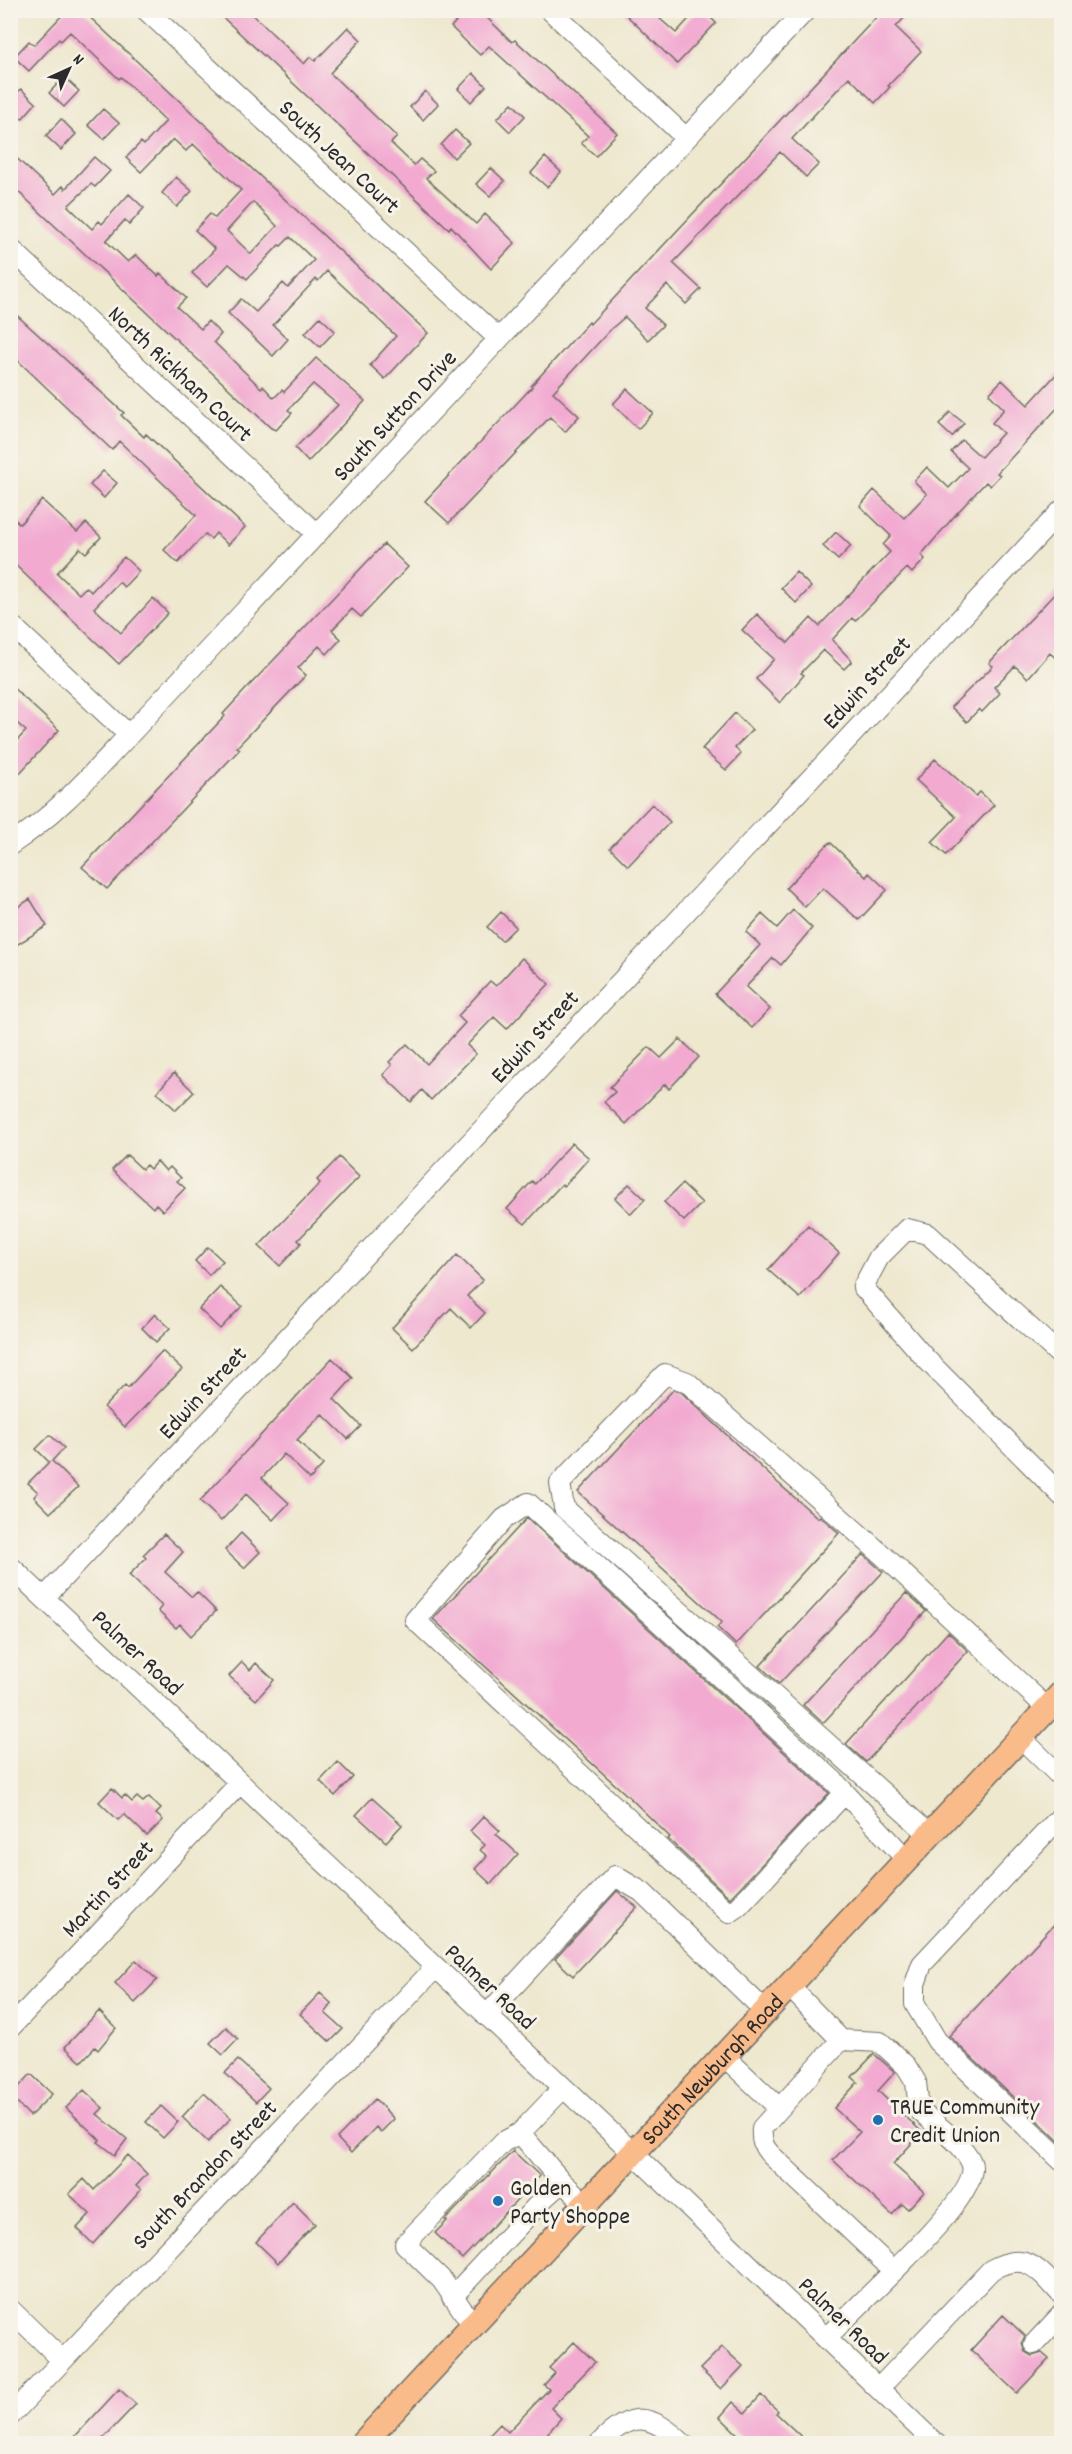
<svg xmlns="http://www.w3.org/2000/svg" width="1072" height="2454" font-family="Dekko,sans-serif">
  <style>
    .building { fill: #f2aad1; fill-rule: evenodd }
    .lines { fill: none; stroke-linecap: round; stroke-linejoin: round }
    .minor-casing { stroke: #6f6d64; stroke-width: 22 }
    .major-casing { stroke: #6f6d64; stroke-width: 27 }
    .minor { stroke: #fff; stroke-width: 20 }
    .major { stroke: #fabb8b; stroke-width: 24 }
    .poi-dot { fill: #1f6fb2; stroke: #f7f3e8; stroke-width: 2 }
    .labels { text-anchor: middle; stroke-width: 6; stroke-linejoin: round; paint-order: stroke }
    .street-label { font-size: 24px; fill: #2b2b2b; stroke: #f7f3e8 }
    .poi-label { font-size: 24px; fill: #2b2b2b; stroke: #f7f3e8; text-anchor: start }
  </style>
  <rect width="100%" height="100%" fill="#f7f3e8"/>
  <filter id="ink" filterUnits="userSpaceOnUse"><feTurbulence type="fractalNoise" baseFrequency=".0167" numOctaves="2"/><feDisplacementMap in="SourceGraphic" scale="12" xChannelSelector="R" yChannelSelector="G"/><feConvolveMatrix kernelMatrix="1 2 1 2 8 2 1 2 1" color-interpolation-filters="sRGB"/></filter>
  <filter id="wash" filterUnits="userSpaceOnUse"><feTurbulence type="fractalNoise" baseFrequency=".008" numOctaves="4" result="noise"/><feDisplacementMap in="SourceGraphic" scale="24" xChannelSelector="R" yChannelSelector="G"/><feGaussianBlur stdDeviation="1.35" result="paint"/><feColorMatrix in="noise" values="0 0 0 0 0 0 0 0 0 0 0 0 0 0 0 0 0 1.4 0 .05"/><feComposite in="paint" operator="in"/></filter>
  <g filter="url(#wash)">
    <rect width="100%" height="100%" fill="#eee8cf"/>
    <g id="blocks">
      <path class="building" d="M67 10H82L428 333 385 379 370 365 396 336 327 271 318 281 316 279 273 325 288 339 273 356 228 313 241 299 256 312 283 283 288 288 314 260 290 237 281 246 279 245 247 279 229 264 207 287 192 273 215 249 195 230 210 214 215 218 241 190 193 144 186 151 173 139 141 172 126 158 141 142 144 145 166 121 121 77 119 79 70 32 61 41 59 39 29 71 14 57 29 41 34 45ZM253 202 277 226 251 254 227 231Z
        M215 10H248L304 64 310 57 315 61 348 27 361 40 330 73 397 137 391 143 414 165 420 159 434 171 426 178 476 224 485 214 515 243 491 269 451 226 449 229Z
        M450 10H479L512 42 515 40 617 133 596 156 581 143 588 136 489 46 480 55 451 27 458 19Z
        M621 10H650L676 33 697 10H703L716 23 677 64Z
        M883 10H911L896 27 921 51 888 86 890 87 875 103 849 77 792 139 819 164 806 177 780 152 673 263 701 289 686 304 667 285 645 308 663 325 648 340 625 317 612 328 553 392 579 416 565 432 550 417 449 523 425 501 532 387 531 386 589 322 590 324Z
        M473 73 486 86 471 102 458 89Z
        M64 77 79 91 64 107 49 93Z
        M21 89 36 103 22 119 10 109V100Z
        M425 91 438 104 423 120 410 107Z
        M512 103 525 116 510 132 497 119Z
        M103 109 119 123 104 139 88 125Z
        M61 119 76 134 61 150 46 136Z
        M455 130 469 143 454 158 441 145Z
        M10 152 55 194 63 186 65 189 94 157 110 171 95 187 91 184 68 206 92 229 99 221 102 224 129 194 144 208 129 225 125 220 106 241 128 262 136 255 158 276 160 273 186 298 177 307 201 329 208 321 221 334 214 342 261 388 263 386 274 398 282 390 284 392 316 358 365 401 308 462 295 448 338 405 313 384 288 410 292 413 276 430 271 428 10 184Z
        M545 157 561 172 547 187 531 173Z
        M491 168 505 181 490 196 476 184Z
        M176 177 192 191 177 207 162 193Z
        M10 309 124 413 121 415 144 437 146 434 245 527 228 545 216 533 211 539 205 534 178 563 164 550 196 515 119 441 112 450 11 354Z
        M320 317 335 331 320 347 305 333Z
        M1062 368V403L997 473 1000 475 990 486 986 482 957 513 921 555 925 559 912 573 907 568 855 621 852 618 832 640 852 661 844 669 823 650 801 673 804 675 780 703 756 679 774 659 742 630 757 614 788 643 811 618 819 626 890 552 883 545 891 536 860 506 874 490 904 518 927 494 914 481 927 467 949 488 968 468 951 452 962 440 981 457 1003 433 992 423 1004 409 989 394 1002 380 1028 405Z
        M627 389 653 413 638 429 613 404Z
        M950 412 964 423 952 437 939 425Z
        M103 471 117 483 104 498 90 485Z
        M42 500 77 532 86 523 101 537 86 553 80 548 57 573 79 594 86 587 91 592 124 557 139 571 124 587 119 582 94 608 121 633 153 598 168 613 119 664 10 560V515L20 524Z
        M836 532 851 546 838 560 823 546Z
        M384 544 408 567 361 617 352 609 332 630 341 639 327 654 319 646 298 668 306 675 237 747 240 749 107 889 82 867 225 716 223 714 247 688Z
        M796 572 811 587 796 603 781 588Z
        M1062 586V664L1050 653 1028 678 1015 666 994 687 1000 693 982 712 979 709 967 722 951 707 993 666 989 663Z
        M10 685 59 730 18 775 10 768V748L26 731 10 717Z
        M735 713 752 730 735 748 741 754 726 770 702 749Z
        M935 759 976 796 980 792 994 805 946 855 932 842 956 817 916 780Z
        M652 804 670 822 628 866 610 848Z
        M830 842 866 877 869 873 887 890 859 920 823 888 805 907 786 888Z
        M30 899 47 926 10 949V912Z
        M793 910 812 928 781 965 773 958 746 987 770 1009 752 1028 715 994 760 945 746 932 762 914 777 928Z
        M501 912 516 927 502 941 487 927Z
        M522 958 549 984 507 1029 494 1017 467 1045 476 1054 431 1100 422 1090 411 1102 383 1075 392 1065 389 1062 407 1044 427 1064 465 1023 458 1016 490 981 496 986Z
        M680 1039 699 1057 669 1089 665 1084 626 1124 604 1102 615 1092 610 1087 649 1047 661 1058Z
        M174 1073 194 1092 176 1110 157 1092Z
        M572 1143 589 1158 564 1186 562 1184 525 1224 507 1209 532 1181 535 1184Z
        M127 1155 142 1169 146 1165 150 1169 157 1161 166 1171 170 1167 181 1178 177 1181 185 1188 163 1211 156 1204 153 1208 112 1170Z
        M339 1157 359 1177 298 1240 301 1243 280 1266 259 1246 320 1183 317 1180Z
        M629 1184 645 1199 631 1214 615 1198Z
        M682 1184 702 1203 684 1221 664 1202Z
        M808 1225 839 1253 800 1298 768 1270Z
        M208 1247 223 1261 209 1275 195 1261Z
        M457 1255 483 1280 467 1296 485 1313 471 1328 451 1308 413 1348 392 1328Z
        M220 1287 242 1306 220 1329 199 1309Z
        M155 1314 170 1328 156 1342 142 1328Z
        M162 1351 182 1369 125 1427 104 1407 125 1385 128 1388Z
        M332 1358 353 1378 334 1399 361 1426 348 1439 322 1414 297 1440 323 1465 310 1479 284 1454 262 1478 289 1503 273 1520 246 1494 221 1521 200 1501Z
        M673 1390 681 1392 778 1483 818 1518 820 1516 839 1533 736 1645 717 1627 722 1622 578 1492Z
        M50 1435 64 1448 52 1461 78 1487 50 1513 34 1497 38 1492 28 1483 49 1462 36 1449Z
        M527 1518 829 1793 730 1898 668 1839 670 1837 630 1798 433 1619Z
        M241 1533 260 1552 244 1568 225 1550Z
        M164 1534 183 1552 165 1572 192 1597 197 1592 216 1611 191 1636 180 1624 176 1628 158 1611 162 1606 129 1575 146 1558 143 1555Z
        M863 1554 883 1572 779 1684 760 1666Z
        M906 1593 926 1611 823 1723 803 1705Z
        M948 1632 968 1651 866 1762 846 1744Z
        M242 1662 250 1670 256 1663 274 1680 256 1700 229 1676Z
        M338 1762 353 1777 335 1796 320 1781Z
        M112 1788 122 1798 125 1795 132 1802 137 1797 143 1802 149 1797 161 1809 156 1814 163 1820 147 1836 124 1814 118 1820 99 1802Z
        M372 1798 402 1825 386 1842 356 1815Z
        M484 1816 500 1831 496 1834 518 1854 491 1884 475 1869 487 1856 480 1850 485 1845 470 1831Z
        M617 1891 637 1907 573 1976 555 1959Z
        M1062 1916V2144L949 2036Z
        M136 1960 157 1980 135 2003 115 1983Z
        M320 1993 332 2004 325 2013 343 2029 330 2042 300 2014Z
        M99 2011 116 2028 98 2050 95 2047 81 2062 65 2047Z
        M226 2027 238 2039 223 2055 210 2043Z
        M874 2054 895 2072 878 2091 922 2132 893 2164 924 2192 908 2209 902 2204 892 2215 833 2160 860 2132 834 2108 858 2082 852 2077Z
        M238 2060 269 2088 256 2102 225 2073Z
        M31 2074 52 2094 30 2116 10 2096Z
        M84 2090 103 2108 97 2114 127 2139 115 2155 98 2142 100 2140 66 2108Z
        M204 2093 231 2118 208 2142 182 2117Z
        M375 2099 394 2119 381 2132 376 2127 351 2153 337 2138Z
        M161 2106 178 2122 163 2138 146 2122Z
        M513 2151 540 2176 462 2259 435 2233 447 2221 445 2220Z
        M128 2155 147 2174 136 2186 141 2190 93 2244 77 2228 90 2214 69 2194 84 2179 94 2190Z
        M293 2202 315 2224 278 2263 256 2242Z
        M1003 2315 1025 2336 1022 2342 1025 2352 1032 2356 1042 2353 1049 2359 1017 2393 971 2350Z
        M574 2342 595 2362 551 2408 561 2418 538 2444H481L500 2424 508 2432 549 2389 544 2385 555 2373 549 2368Z
        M722 2347 743 2366 721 2389 700 2369Z
        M119 2389 136 2404 98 2444H68Z
        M761 2395 778 2411 776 2413 809 2444H748L720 2417 733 2402 745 2413Z"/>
    </g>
  </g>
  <g filter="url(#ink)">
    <use href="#blocks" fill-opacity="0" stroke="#6f6d64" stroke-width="1.5"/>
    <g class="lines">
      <g class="minor-casing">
        <path id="minor" d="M146 10 499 339
          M550 10 686 138
          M10 248 317 534
          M10 624 129 735
          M10 845C56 815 92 774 129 735L806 10
          M1062 1357 928 1234 907 1229 879 1257 863 1287 925 1358 1062 1496
          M10 1566 632 2152 936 2444
          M44 1598 1062 510
          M1020 1737 1062 1778
          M845 1793 739 1906 729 1913 415 1620 504 1519 528 1503 834 1781 907 1860
          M1062 1815 922 1964 915 1984V2004L937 2041 1062 2161
          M930 1835 564 1508 560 1483 665 1374 687 1382 896 1567 1047 1708
          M789 1986 841 2040 880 2042 889 2050 906 2066 916 2082 919 2110C935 2125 961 2141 971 2162 982 2187 912 2252 894 2271
          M486 2016 615 1876 642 1892 765 2011
          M10 2028 240 1783
          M723 2055 779 2108
          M520 2133 562 2182 586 2204
          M452 2297 545 2197 562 2182
          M10 2309 62 2360
          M472 2324 442 2280 405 2244 503 2142 520 2133 563 2088
          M826 2338 894 2271 772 2156C763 2147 761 2141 762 2128L841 2040
          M1034 2344 1062 2314
          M879 2388 991 2270C1026 2250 1038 2269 1062 2295
          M10 2416 435 1968
          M599 2444C631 2410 651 2413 683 2444"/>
      </g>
      <g class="major-casing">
        <g id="major">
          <path id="s1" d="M362 2444 1062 1693"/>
        </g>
      </g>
      <use href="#minor" class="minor"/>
      <use href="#major" class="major"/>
    </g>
  </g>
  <g class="poi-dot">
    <circle cx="878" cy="2120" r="6"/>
    <circle cx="498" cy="2201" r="6"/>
  </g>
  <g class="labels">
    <g class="street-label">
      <text transform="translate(340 156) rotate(43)" y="8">South Jean Court</text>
      <text transform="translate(181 373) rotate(43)" y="8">North Rickham Court</text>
      <text transform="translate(394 415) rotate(-47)" y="8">South Sutton Drive</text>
      <text transform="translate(866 682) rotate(-47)" y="8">Edwin Street</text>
      <text transform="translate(534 1036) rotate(-47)" y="8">Edwin Street</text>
      <text transform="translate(202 1392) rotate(-47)" y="8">Edwin Street</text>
      <text transform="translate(138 1652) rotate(43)" y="8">Palmer Road</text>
      <text transform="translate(107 1888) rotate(-47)" y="8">Martin Street</text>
      <text transform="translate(491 1986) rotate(43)" y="8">Palmer Road</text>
      <text dy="8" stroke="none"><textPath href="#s1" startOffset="513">South Newburgh Road</textPath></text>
      <text transform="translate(204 2174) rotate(-46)" y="8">South Brandon Street</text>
      <text transform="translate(844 2320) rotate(44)" y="8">Palmer Road</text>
    </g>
    <g class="poi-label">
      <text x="890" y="2114">TRUE Community<tspan x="890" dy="28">Credit Union</tspan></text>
      <text x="510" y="2195">Golden<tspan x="510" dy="28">Party Shoppe</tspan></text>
    </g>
  </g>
  <rect width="1072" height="2454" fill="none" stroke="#f7f3e8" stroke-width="36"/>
  <g transform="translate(69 69) rotate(45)" stroke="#f7f3e8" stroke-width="4.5" paint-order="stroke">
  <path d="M0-4.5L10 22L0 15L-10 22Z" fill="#2b2b2b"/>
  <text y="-9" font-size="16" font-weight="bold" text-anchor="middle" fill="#2b2b2b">N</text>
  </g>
</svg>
